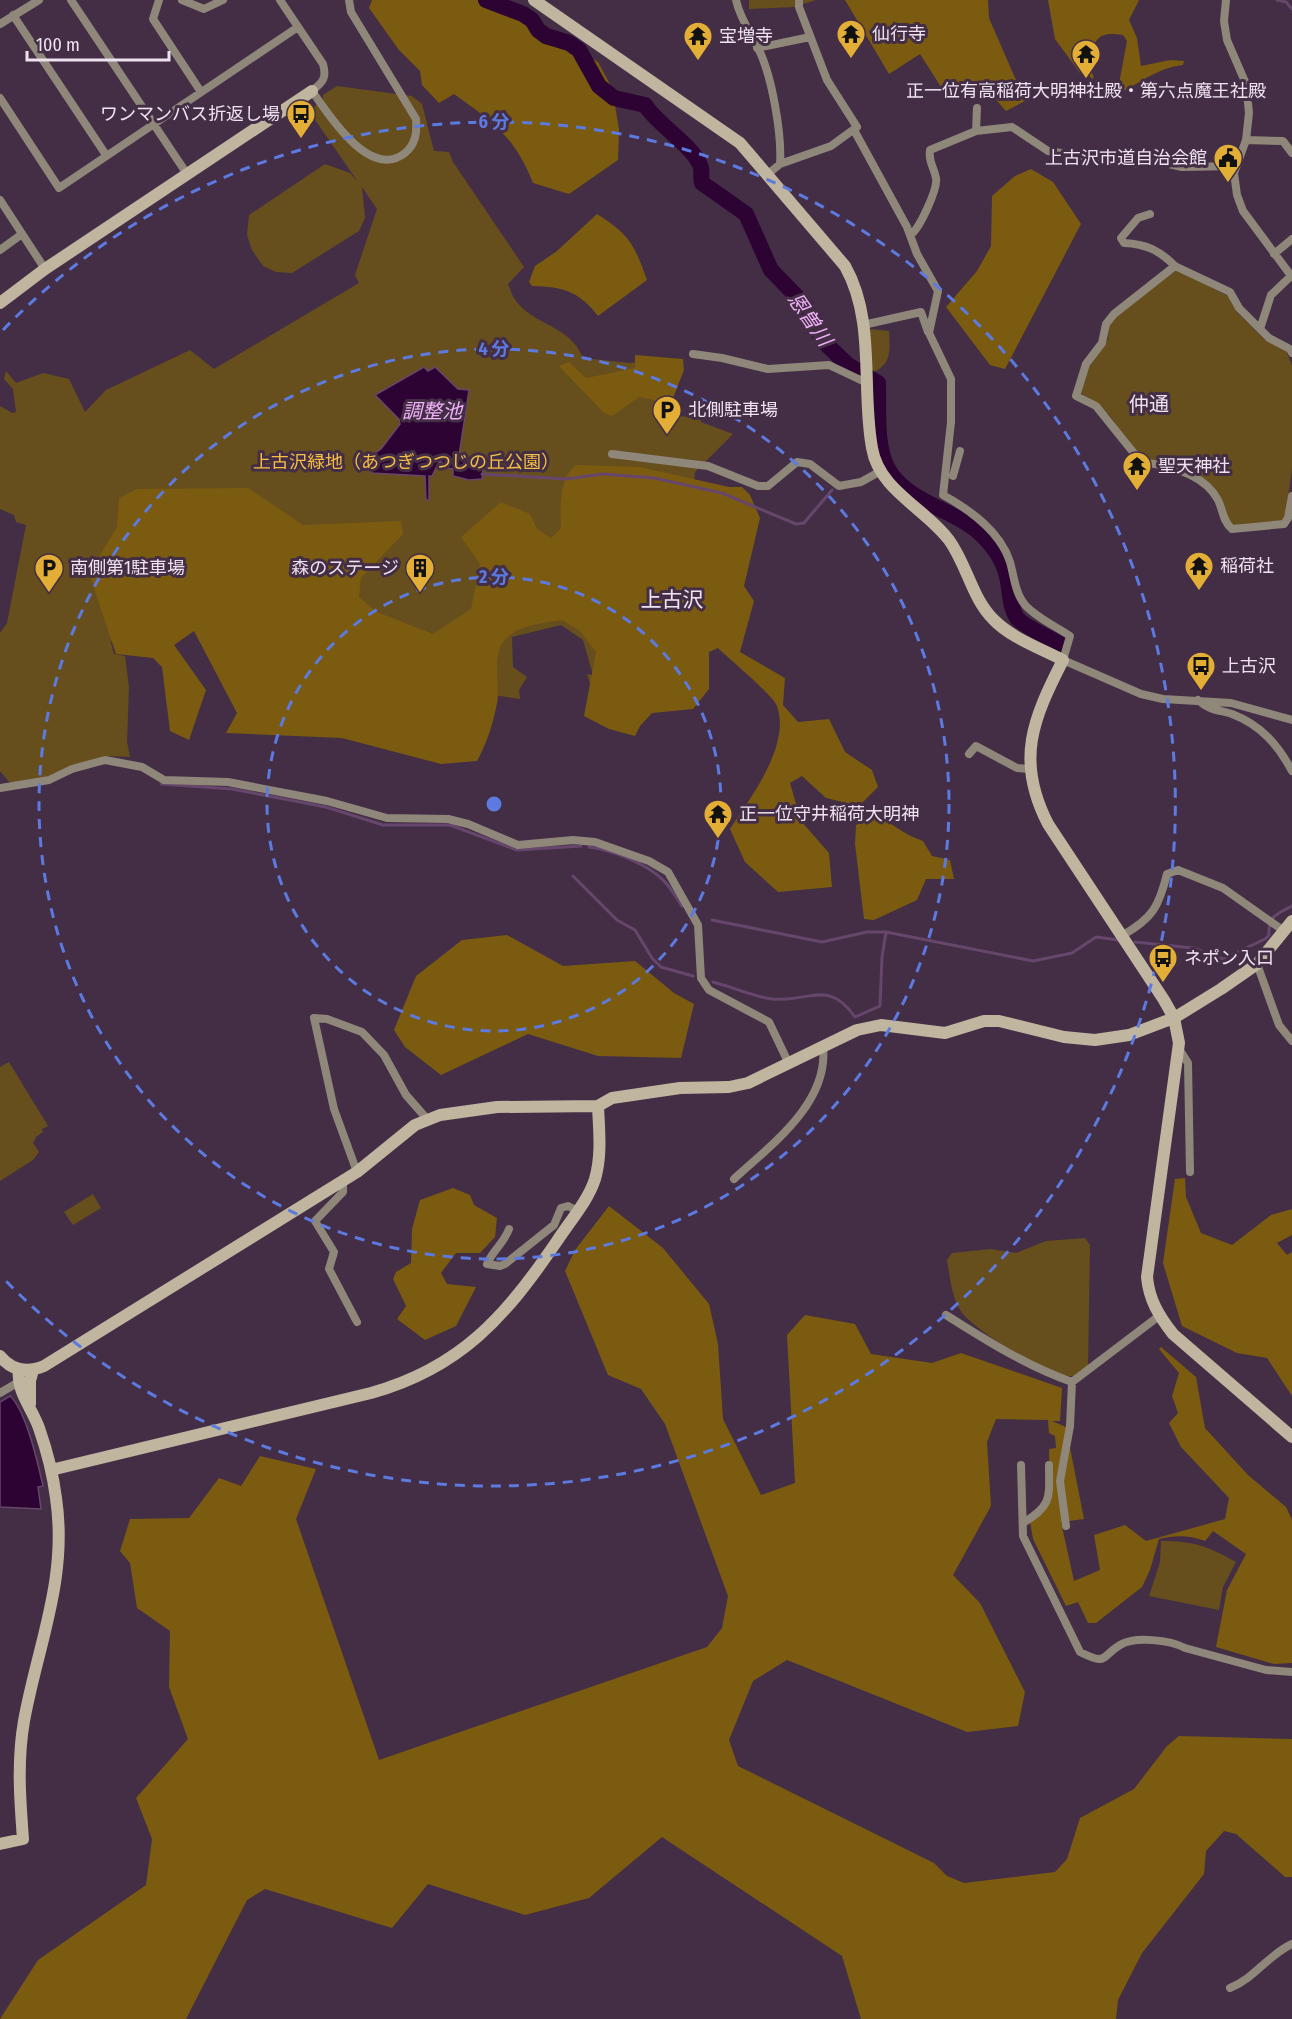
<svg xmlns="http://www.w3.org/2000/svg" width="1292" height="2019" font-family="'Fira Sans Condensed','Noto Sans JP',sans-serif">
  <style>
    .green { fill: #664f1d }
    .forest { fill: #7b5b10 }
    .water { fill: #2d0333; stroke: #67466c; stroke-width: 1.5 }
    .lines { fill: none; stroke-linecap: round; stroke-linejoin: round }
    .stream { stroke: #67466c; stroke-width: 3 }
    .river { stroke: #2d0333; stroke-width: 16 }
    .street { stroke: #8e877a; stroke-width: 8 }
    .secondary { stroke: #c0b59f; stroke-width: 12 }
    .ring { fill: none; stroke: #5c7adf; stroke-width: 3; stroke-dasharray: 10 8 }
    .labels { text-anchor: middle; stroke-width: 6; stroke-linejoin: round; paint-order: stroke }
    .poi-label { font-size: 18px; fill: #efe2f0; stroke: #432e45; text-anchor: start }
    .park-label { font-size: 18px; fill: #f6be42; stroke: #432e45 }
    .water-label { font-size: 20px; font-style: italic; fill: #f1b1f9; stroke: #432e45 }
    .neighbourhood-label { font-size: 20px; fill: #efe2f0; stroke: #432e45 }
    .quarter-label { font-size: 21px; fill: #efe2f0; stroke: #432e45 }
    .centre { fill: #5c7adf; stroke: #432e45; stroke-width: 3 }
    .ring-label { font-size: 18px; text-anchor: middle; font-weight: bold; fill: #5c7adf; stroke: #432e45; stroke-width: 6; stroke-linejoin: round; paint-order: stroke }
  </style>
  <rect width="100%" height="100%" fill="#432e45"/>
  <path class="green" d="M749 0H816L794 7 749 9Z
    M337 86 412 96 422 104 434 151 449 152 453 162 524 267 508 284C510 289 512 296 516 301 535 326 570 325 583 358L630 363 650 360 666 380 668 416 701 417V422L733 434 695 472 692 511 602 637 596 701 587 674 593 675 583 640 561 625 512 637 513 667 527 677 519 690 520 699 487 694 119 610 111 643 114 654 125 656 129 687 127 742 130 757 106 756 48 776 10 783 0 771V633L7 623 26 525 16 522 14 515 0 509V406L12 413 16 412 13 389 4 379 6 371 16 383 43 373 69 379 85 412 106 390 190 350 214 369 359 283 355 275 377 209 362 187 365 218 359 231 292 273 276 272 263 266 252 250 247 235 249 215 325 164 350 173 358 182 309 111 323 100V95Z
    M1177 270 1228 296 1236 311 1264 339 1286 350 1292 366V468L1285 520 1232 526 1200 477 1164 461 1139 458 1110 416 1099 405 1079 392 1088 369 1108 339 1109 325 1125 308Z
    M869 329 889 331C890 350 892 366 871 373Z
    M9 1062 48 1126 42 1129 43 1132 36 1137 33 1143 39 1152 33 1160 0 1181V1067Z
    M93 1194 101 1208 73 1225 64 1212Z
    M1085 1238 1090 1245 1088 1367C1083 1371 1078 1376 1072 1376 1049 1377 978 1332 963 1314 952 1301 950 1277 947 1260L952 1253 991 1249 1016 1253 1046 1241Z
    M1161 1541C1193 1541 1208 1546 1236 1562L1223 1587 1219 1610 1149 1596 1160 1562Z"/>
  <path class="forest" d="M372 0H478L482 4 511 12 598 62 612 88 619 129 618 160 569 194 533 183C514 136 494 123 454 94L439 103 422 85 420 71 399 50 369 8Z
    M845 0H988L989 18 1025 101 1006 111 991 94 959 92 941 87 920 54 889 74Z
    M1048 0H1139L1129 20 1137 38 1141 66 1170 60 1184 61 1183 65C1161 67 1145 79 1126 90L1118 89 1127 41 1123 35C1096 31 1097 39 1086 62L1094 77 1092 79 1086 72 1080 73 1055 39Z
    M1031 169 1053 182 1081 224 1005 369 990 365 946 307 977 271 991 246 992 196 1015 176Z
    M597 214C630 235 634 244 647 280L598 316C579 291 563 287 532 286L529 282 535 266 557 251Z
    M635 355 683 359 684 370 671 403 639 397 612 416 604 413 559 366 569 362 586 378 635 368Z
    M576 465 640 467 729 487H742L750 495 760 518 744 586 754 601 740 652 785 678 783 705 798 722 829 719 845 752 872 770 878 787 859 806 826 798 802 776 790 783 801 821 829 853 832 887 778 892 745 862 730 829C750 798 791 746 777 706 774 696 728 658 718 648L709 652V689L693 709 652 713 640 726 635 736 609 729 584 716 596 652 580 631 562 620C545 623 523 624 509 636 489 651 501 683 497 703 493 724 487 743 477 761L441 764 342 738 226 733 237 713 194 631 174 645 206 690 189 740 170 731 162 667 153 658 116 654 89 573 117 527 119 498 137 489 248 488 303 525 401 521 403 534 361 578 359 597 377 612 433 634 471 609 480 564 461 537 501 502 530 514 537 529 551 538 561 528C560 508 559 478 576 465Z
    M875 815C894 824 902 834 923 841L932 856 950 860 954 879H926L917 900 874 920 864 919 855 844 856 825Z
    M507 935 563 966 635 961 674 993 694 1004 681 1058 598 1056 528 1034 441 1075 405 1047 394 1030 416 976 462 940Z
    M1185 1178 1186 1197 1201 1233 1232 1245 1271 1215 1292 1209V1235L1277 1243 1287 1255 1292 1252V1396L1267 1358 1237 1353 1182 1326 1163 1263 1175 1179Z
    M453 1188 470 1195 474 1205 497 1218 495 1237 480 1253H456L441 1273 447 1284 476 1287 456 1326 425 1340 397 1319 406 1306 393 1279 396 1272 411 1263 412 1229 420 1200Z
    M609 1206 663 1248 709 1304 718 1344 723 1419 761 1495 795 1483 787 1335 805 1315 855 1324 871 1354 932 1363 961 1353 1062 1388 1060 1421H1052L1066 1427 1084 1519 1061 1522 1074 1581 1100 1570 1094 1535 1125 1525 1146 1541 1225 1519 1229 1498 1181 1447 1169 1423 1178 1413 1172 1396 1179 1373 1159 1349 1161 1347 1196 1377 1205 1428 1248 1475 1286 1507 1292 1520V1663L1274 1664 1216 1647 1227 1590 1246 1554 1213 1531 1205 1541C1191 1535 1174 1535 1159 1539L1150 1570 1142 1587 1096 1623H1088L1078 1602 1066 1606 1033 1539 1030 1522 1050 1502 1049 1449 1056 1448 1055 1436 1049 1433 1048 1420 996 1419 987 1442 991 1506 953 1575 980 1603 1025 1692 1018 1726 967 1732 787 1660 753 1681 729 1740 738 1766 934 1863 947 1876 964 1883 1055 1872 1067 1859 1080 1818 1134 1789 1167 1746 1179 1736 1292 1739V1877H1285L1236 1834 1224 1831 1206 1851 1204 1874 1142 1953 1118 2000 1116 2019H861L842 1956 662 1837 589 1898 525 1915 428 1884 392 1928 265 1889 247 1900 186 2019H0L38 1960 146 1885 152 1839 136 1798 188 1739 169 1687 170 1631 137 1608 130 1563 120 1551 130 1519 189 1518 219 1478 241 1486 260 1456 316 1469 296 1519 379 1760 707 1647 722 1628 728 1596 665 1424 641 1389 608 1375 565 1271 575 1250Z"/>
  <path class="water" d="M424 367 428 371 435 367 458 389 469 390 459 455 483 469 482 479 469 480 453 476V469L446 468 440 460 432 476H429V500H426L425 476 372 473 367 458 381 449 400 424 399 419 375 395Z
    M10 1396C26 1410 38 1464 43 1486L38 1487 41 1509 0 1507V1402Z"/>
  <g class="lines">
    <path class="stream" d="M1277 0 1286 2 1292 9
      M482 474 566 479 603 474 654 478 722 493 796 524 804 523 832 490
      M161 784 232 789 326 807 383 825H450L517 850 581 846
      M589 847C612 850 645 863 662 879 670 886 676 897 682 906
      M573 876 617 920 635 930 652 958 661 967 693 976
      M712 920 822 942 867 932H886L1033 961 1072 953 1096 937 1118 940
      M1135 942 1193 948 1223 959 1265 939 1269 935C1268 916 1277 914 1292 906
      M713 982C732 987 752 996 772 999 808 1003 828 978 855 1017L880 1006 882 957 886 932"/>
    <path class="river" d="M486 0 523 14 532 20 538 30 546 36 569 43 579 50 599 86 614 98 645 105C657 124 693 146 700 165 703 170 700 177 702 183L746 214 771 270 806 306 810 319 824 342 848 365 878 383C879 410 875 445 888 469 909 505 958 509 985 538 994 547 1003 561 1006 573 1011 588 1008 604 1017 618 1023 626 1050 638 1060 644"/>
    <path class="street" d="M71 0 187 174
      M159 0 153 19 201 92
      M182 0 204 9 223 0
      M280 0 323 64C327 78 323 82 312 91 328 114 370 181 405 153 416 144 417 132 416 119L351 12 349 0
      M736 0C740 19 751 33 759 50 772 77 782 134 780 164
      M1226 0 1224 21 1227 40 1246 84 1249 113 1246 140 1234 173 1237 195 1243 211 1292 277
      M13 15 106 155
      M0 24 39 0
      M757 48 810 37
      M0 98 59 188 298 27
      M854 130 907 227 917 254 938 291 929 333 951 379V422L943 495C970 510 1000 531 1010 562 1014 576 1015 593 1025 605 1037 618 1055 626 1070 636L1063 660 1141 694 1163 699 1231 703 1292 720
      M976 131 977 108
      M1246 140 1283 141 1292 153
      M768 174 780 164 831 146 857 127 827 80 799 7V0
      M0 200 45 269
      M1150 214 1138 218 1121 238 1124 243C1146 244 1159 250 1175 266
      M910 235C919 230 938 189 936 178 934 167 928 162 930 150L976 131 1012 127 1048 151 1134 164 1147 159 1182 167 1236 166
      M0 250 22 234
      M1274 254 1292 239
      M863 325 921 312 928 332
      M1260 329 1271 295 1291 276
      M1292 353 1290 349 1269 338 1239 308 1230 292 1175 266 1114 314 1106 324 1102 343 1086 364 1076 396 1096 406 1141 462C1167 465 1204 473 1218 500 1223 510 1223 522 1232 529L1284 524 1288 518 1292 496
      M693 354 722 358 768 369 829 365 867 383
      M612 454 708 466 758 486H768L797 462 810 464 839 486 861 482 879 472
      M953 476 960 451
      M1198 700C1208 710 1219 710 1232 714 1261 725 1278 745 1292 771
      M969 754 976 746 1017 768 1029 769
      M0 788 49 780 72 769 105 760 142 767 164 780 228 782 327 801 387 818 448 819 468 824 518 845 573 840 595 842 649 861 668 872 698 925 701 978 709 990 769 1022 789 1064
      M1123 935C1153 918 1159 906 1167 874L1178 870 1223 888 1284 931
      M1257 964 1279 1025 1292 1041
      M1179 1049 1188 1063 1190 1172
      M357 1172 334 1109 314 1018 327 1019 362 1032 384 1055 406 1095 427 1119
      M734 1179C771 1145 829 1103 823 1047
      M343 1181V1192L315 1221 334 1252 329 1269 357 1322
      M509 1229C504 1243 493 1250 487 1264L500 1266 505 1264 554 1225 561 1208 568 1206 578 1211
      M946 1315C987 1341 1027 1366 1072 1382L1159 1316
      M0 1393 17 1383
      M1021 1465 1023 1536 1080 1652C1108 1666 1100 1657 1120 1645 1135 1636 1170 1640 1185 1648L1266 1670 1292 1672
      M1023 1523C1053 1505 1049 1497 1049 1465
      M1066 1526 1060 1481 1070 1426 1072 1382
      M1230 1988C1255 1978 1268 1955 1292 1944"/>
    <path class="secondary" d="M534 0 740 143 845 266C876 321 861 388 872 448 879 490 925 508 949 540 967 565 972 598 993 619 1011 638 1040 648 1063 660 1033 719 1015 760 1048 824L1164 1000 1174 1018 1179 1043 1147 1277C1149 1300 1159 1316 1173 1334L1292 1437
      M0 303 45 269 312 91
      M0 1356C12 1371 27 1373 44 1366L357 1172 415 1125 440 1115 497 1107 598 1106 612 1098 680 1088 729 1087 748 1083 857 1030 881 1025 945 1033 984 1021H999L1064 1037 1095 1040 1129 1035 1174 1018 1221 989 1257 964 1292 921
      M30 1404V1381L33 1370
      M51 1470 371 1393C461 1368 506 1316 557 1241 570 1221 588 1201 595 1179 602 1155 599 1130 598 1106
      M0 1844 23 1839C20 1800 17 1761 24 1721 38 1644 68 1579 56 1498 53 1474 47 1451 39 1428 32 1408 16 1391 19 1370"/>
  </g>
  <g class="ring">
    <circle cx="494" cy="804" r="227"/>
    <circle cx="494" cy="804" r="455"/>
    <path d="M3 330A682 682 0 1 1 3 1278"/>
  </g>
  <defs>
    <g id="temple-pin" transform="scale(1.5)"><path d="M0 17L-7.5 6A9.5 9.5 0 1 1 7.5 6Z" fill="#e3ae35" stroke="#432e45"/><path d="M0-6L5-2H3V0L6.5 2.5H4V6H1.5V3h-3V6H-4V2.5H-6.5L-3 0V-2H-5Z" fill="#111"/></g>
    <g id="bus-pin" transform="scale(1.5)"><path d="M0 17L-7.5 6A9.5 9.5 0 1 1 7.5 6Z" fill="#e3ae35" stroke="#432e45"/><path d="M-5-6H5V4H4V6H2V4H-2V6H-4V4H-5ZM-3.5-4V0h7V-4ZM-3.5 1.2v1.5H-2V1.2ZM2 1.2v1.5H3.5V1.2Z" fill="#111"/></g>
    <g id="civic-pin" transform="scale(1.5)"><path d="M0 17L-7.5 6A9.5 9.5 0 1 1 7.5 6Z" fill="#e3ae35" stroke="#432e45"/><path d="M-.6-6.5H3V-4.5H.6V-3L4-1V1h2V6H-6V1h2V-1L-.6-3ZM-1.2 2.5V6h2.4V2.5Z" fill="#111"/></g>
    <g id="parking-pin" transform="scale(1.5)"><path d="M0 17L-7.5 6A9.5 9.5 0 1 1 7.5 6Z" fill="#e3ae35" stroke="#432e45"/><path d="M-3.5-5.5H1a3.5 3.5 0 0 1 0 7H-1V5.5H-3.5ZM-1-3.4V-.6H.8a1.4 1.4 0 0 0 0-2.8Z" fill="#111"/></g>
    <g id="building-pin" transform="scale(1.5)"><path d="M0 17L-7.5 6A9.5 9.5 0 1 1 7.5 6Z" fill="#e3ae35" stroke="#432e45"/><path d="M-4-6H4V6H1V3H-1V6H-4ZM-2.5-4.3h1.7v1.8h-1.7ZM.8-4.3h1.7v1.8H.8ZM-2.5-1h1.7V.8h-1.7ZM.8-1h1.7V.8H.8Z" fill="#111"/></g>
  </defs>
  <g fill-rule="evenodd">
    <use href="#temple-pin" x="851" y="34"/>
    <use href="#temple-pin" x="698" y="36"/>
    <use href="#temple-pin" x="1086" y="54"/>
    <use href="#bus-pin" x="301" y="114"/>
    <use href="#civic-pin" x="1228" y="158"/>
    <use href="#parking-pin" x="667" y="410"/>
    <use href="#temple-pin" x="1137" y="466"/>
    <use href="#temple-pin" x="1199" y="566"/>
    <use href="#parking-pin" x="49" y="568"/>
    <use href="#building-pin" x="420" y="568"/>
    <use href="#bus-pin" x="1201" y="666"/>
    <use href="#temple-pin" x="718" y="814"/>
    <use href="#bus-pin" x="1163" y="958"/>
  </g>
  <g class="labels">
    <g class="poi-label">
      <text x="872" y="40">仙行寺</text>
      <text x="719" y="42">宝増寺</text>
      <text x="1086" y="97" text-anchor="middle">正一位有高稲荷大明神社殿・第六点魔王社殿</text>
      <text x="280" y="120" text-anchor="end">ワンマンバス折返し場</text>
      <text x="1207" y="164" text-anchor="end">上古沢市道自治会館</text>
      <text x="688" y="416">北側駐車場</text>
      <text x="1158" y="472">聖天神社</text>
      <text x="1220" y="572">稲荷社</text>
      <text x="70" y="574">南側第1駐車場</text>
      <text x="399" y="574" text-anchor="end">森のステージ</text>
      <text x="1222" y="672">上古沢</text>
      <text x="739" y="820">正一位守井稲荷大明神</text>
      <text x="1184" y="964">ネポン入口</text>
    </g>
    <g class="park-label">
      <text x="406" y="468">上古沢緑地（あつぎつつじの丘公園）</text>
    </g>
    <g class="water-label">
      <text transform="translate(810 319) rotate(55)" y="7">恩曽川</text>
      <text x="432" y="418">調整池</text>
    </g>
    <g class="neighbourhood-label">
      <text x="1149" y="411">仲通</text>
    </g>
    <g class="quarter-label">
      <text x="672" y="607">上古沢</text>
    </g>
  </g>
  <circle cx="494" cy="804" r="9" class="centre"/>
  <g class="ring-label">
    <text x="494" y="128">6 分</text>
    <text x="494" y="355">4 分</text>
    <text x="494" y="583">2 分</text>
  </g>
  <path d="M27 51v9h142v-9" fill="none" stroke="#efe2f0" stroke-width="3"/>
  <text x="36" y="51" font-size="18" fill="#efe2f0" stroke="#432e45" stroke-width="4.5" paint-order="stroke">100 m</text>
</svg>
